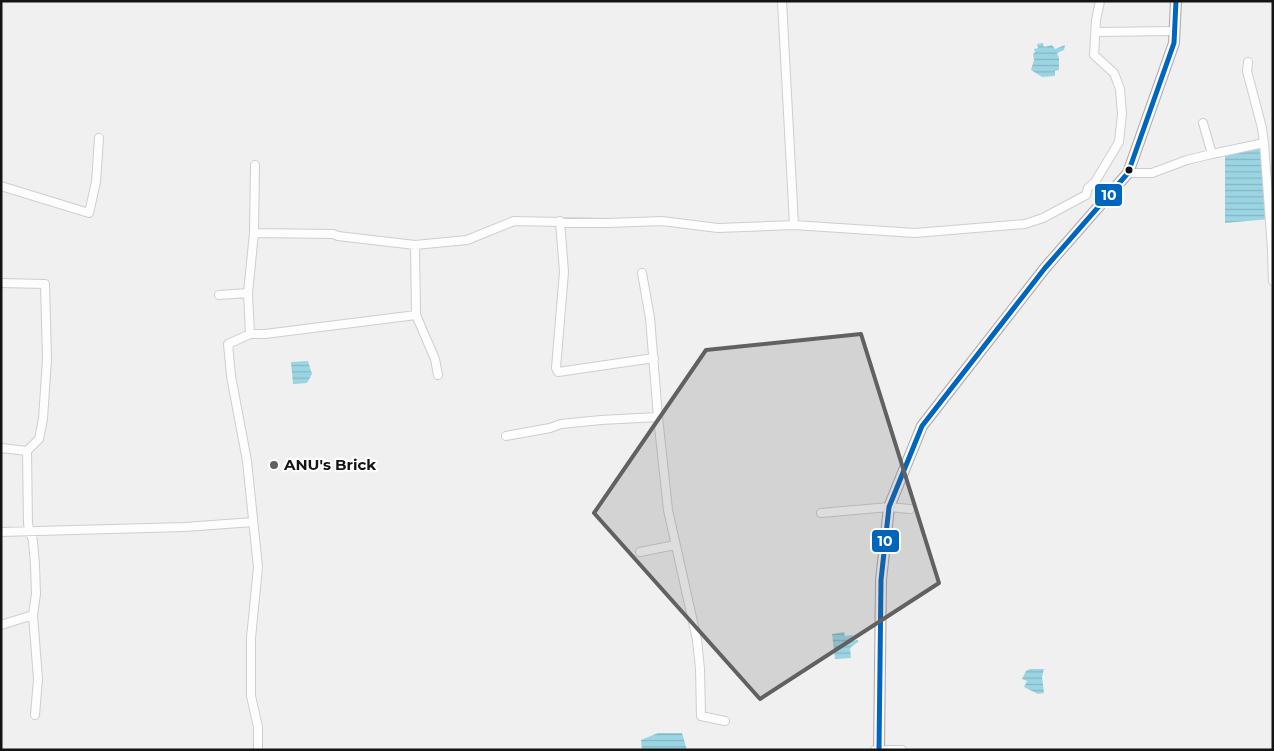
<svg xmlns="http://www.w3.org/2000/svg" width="1274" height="751" font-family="Montserrat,sans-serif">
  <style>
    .water { fill: url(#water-rules) }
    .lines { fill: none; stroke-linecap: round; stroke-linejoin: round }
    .minor-casing { stroke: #cececf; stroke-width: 10 }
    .major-casing { stroke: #b2a7ab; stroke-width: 12 }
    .minor { stroke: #fdfdfd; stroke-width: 8 }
    .major { stroke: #eee8ea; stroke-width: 10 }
    .bus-1-casing { stroke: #fcfdff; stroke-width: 9 }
    .bus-1 { stroke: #0065bd; stroke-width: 5 }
    .marked { fill: #616162; fill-opacity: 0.2; stroke: #616162; stroke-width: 4; stroke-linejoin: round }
    .bus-dot { fill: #141415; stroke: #fcfdff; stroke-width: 2 }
    .poi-dot { fill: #616162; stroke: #fcfdff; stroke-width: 2 }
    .labels { text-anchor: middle; stroke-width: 4.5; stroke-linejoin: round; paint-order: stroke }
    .poi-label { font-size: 15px; font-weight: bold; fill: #141415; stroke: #fcfdff; text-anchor: start }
    .line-badge { stroke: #fcfdff; stroke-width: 2 }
    .badge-label { font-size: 14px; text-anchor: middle; font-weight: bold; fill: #fff }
  </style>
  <defs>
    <pattern id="water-rules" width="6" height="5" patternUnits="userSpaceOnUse" patternTransform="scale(1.25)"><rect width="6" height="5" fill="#9bd5e3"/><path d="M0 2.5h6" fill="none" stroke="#85b6c2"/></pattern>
  </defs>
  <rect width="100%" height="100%" fill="#f0f0f1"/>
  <path class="water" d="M1043 43 1044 47 1052 45 1055 49 1065 45 1064 50 1057 53 1059 58V70L1055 71V76L1042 77 1031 70 1034 60 1033 54 1035 52 1034 49 1038 48 1037 44Z
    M1261 143 1270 219 1225 223V154Z
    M308 361 312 374 307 383 293 384 291 362Z
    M844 632 845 636 853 635 851 639 853 641 858 640V642L850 648 851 658 835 659 832 634Z
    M1030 669H1044L1042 677 1044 693 1038 694 1024 687 1027 681 1022 679 1026 671Z
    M658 733H682L687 750H642L641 740Z"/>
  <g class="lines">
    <g class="minor-casing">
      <path id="minor" d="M782 1 794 225
        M1096 32 1174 31
        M1248 62 1247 71 1262 128 1264 143 1272 249 1273 281
        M1203 123 1212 154 1264 143
        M1128 173H1152L1187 160 1212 154
        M1 186 89 213 96 182 99 138
        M560 221 564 272 556 368 558 372 654 358
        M254 233 333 234 338 236 415 245 467 240 514 221 608 223 662 221 718 228 794 225 915 233 1025 224 1043 218 1086 195 1088 188 1095 182 1119 142 1122 114 1120 89 1114 73 1094 55 1096 20 1100 1
        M415 245 416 315 435 359 438 375
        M642 273 650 318 658 417 668 510 697 640 700 669 701 716 725 721
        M1 283 45 284 47 359 43 419 39 439 27 451 28 524 33 541 35 565 36 594 33 615 38 679 35 715
        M219 295 248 293
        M250 334 248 293 254 233 255 165
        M506 436 550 428 561 424 601 420 658 417
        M1 448 27 451
        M821 513 889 507 910 509
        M1 532 185 527 253 522
        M640 552 675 545
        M1 625 33 615
        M258 750V727L251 696V638L258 567 247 461 231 376 228 344 250 334H265L416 315
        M875 750H902"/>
    </g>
    <g class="major-casing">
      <path id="major" d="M879 750 881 580 889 507 922 426 1045 268 1128 173 1174 43 1176 1"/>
    </g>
    <use href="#minor" class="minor"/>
    <use href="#major" class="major"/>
    <g class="bus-1-casing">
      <path id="bus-1" d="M879 750 881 580 889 507 922 426 1045 268 1128 173 1174 43 1176 1"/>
    </g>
    <use href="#bus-1" class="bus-1"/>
  </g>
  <path class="marked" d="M861 334 939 583 760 699 594 513 706 350Z"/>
  <circle class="bus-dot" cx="1129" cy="170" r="4.5"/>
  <circle class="poi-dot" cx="274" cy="465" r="5"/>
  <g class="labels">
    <g class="poi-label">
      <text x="284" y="470">ANU's Brick</text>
    </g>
  </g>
  <g class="line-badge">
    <rect x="1094" y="183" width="29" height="24" rx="5" fill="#0065bd"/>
    <rect x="871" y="529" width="29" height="24" rx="5" fill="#0065bd"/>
  </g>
  <g class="badge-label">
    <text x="1109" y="200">10</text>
    <text x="885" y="546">10</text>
  </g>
  <rect width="1274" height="751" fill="none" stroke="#141415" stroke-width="5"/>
</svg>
